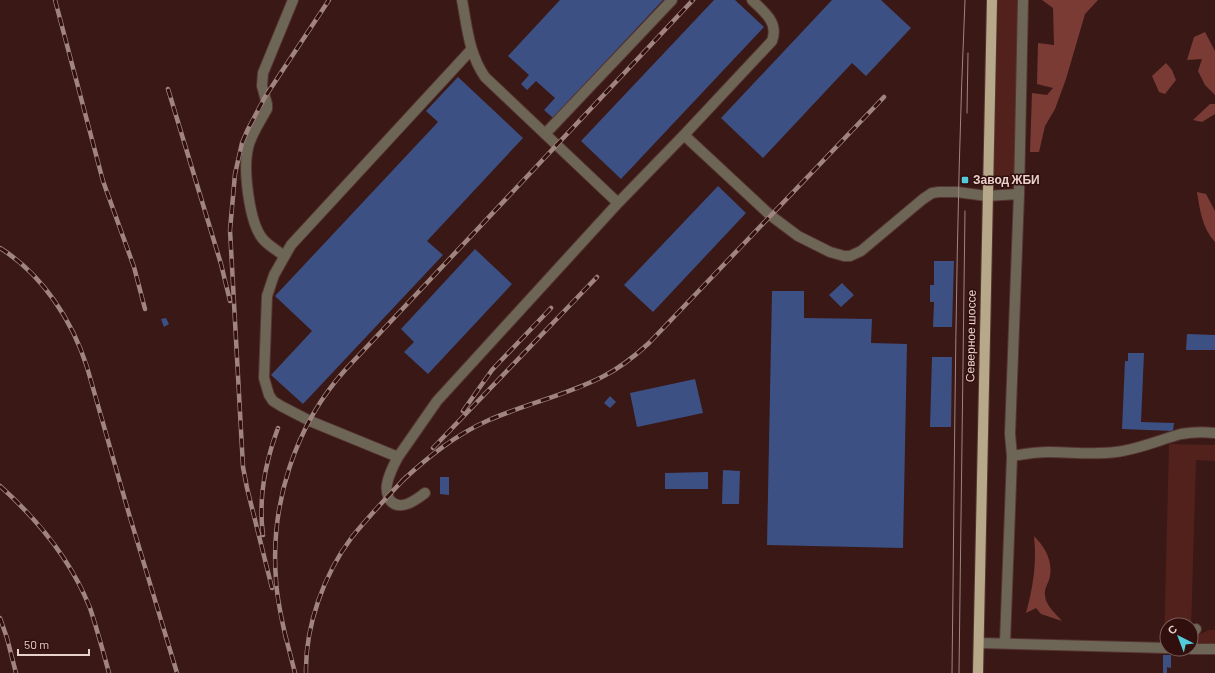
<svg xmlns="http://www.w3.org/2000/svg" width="1215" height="673" font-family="Barlow,sans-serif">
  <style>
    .green { fill: #52211c }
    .forest { fill: #7a3b35 }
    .building { fill: #3c5084 }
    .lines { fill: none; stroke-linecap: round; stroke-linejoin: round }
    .minor-casing { stroke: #563532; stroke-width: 12 }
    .major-casing { stroke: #563532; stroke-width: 12 }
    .minor { stroke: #6d6657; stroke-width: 10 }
    .major { stroke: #b6a889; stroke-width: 10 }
    .tram { stroke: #a08480; stroke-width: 1 }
    .rail-casing { stroke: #a08480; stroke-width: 4.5 }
    .rail { stroke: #300f0c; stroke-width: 3; stroke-dasharray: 9; stroke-linecap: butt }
    .poi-dot { fill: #53cbda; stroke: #300f0c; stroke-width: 1.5 }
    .labels { text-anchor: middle; stroke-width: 3; stroke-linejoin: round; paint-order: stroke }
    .poi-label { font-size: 12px; font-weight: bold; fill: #e8d0cc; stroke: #300f0c; text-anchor: start }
    .street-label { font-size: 12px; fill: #e8d0cc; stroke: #300f0c }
  </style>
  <rect width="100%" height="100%" fill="#3a1815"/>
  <path class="green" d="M998 0H1018L1017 167 1014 177 1008 182C1001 181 998 179 994 173Z
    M1169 444 1215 445V461L1196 460 1191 629V625H1167V643H1164Z
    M1209 630H1215V644H1194L1198 635Z"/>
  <path class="forest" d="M1042 0H1098L1085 14 1066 79 1055 109 1045 126 1039 152H1030L1032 93 1047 95 1053 88 1037 84 1038 43 1054 45 1053 8Z
    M1205 32 1215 51V95L1205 85 1198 71 1202 59 1187 60 1194 37Z
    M1166 63 1172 70 1176 80 1165 94 1159 92 1152 76Z
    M1210 104H1215V114L1202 122 1193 120Z
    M1197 192 1206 194 1215 211V242C1202 228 1200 210 1197 192Z
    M1034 536C1046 548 1054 563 1049 580 1047 585 1044 590 1045 595 1045 605 1056 614 1062 621L1041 614 1036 608 1026 613C1033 587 1037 563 1034 536Z"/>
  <path class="building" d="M560 0H663L553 118 544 110 555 98 536 81 527 90 521 84 529 75 508 56Z
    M714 0H735L764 27 621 179 581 141Z
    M832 0H881L911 28 866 76 852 63 763 158 721 118Z
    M458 77 523 138 427 241 443 255 303 404 271 375 312 331 275 296 438 122 426 111Z
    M718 186 746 213 653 312 624 285Z
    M475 249 512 284 428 374 404 352 414 342 401 329Z
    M934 261H954L952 327H933L934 302H930V285H934Z
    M842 283 854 295 841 307 829 295Z
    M772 291H804V318L872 319 871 343 907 344 903 548 767 545Z
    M166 318 169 324 164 327 161 319Z
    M1187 334 1215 335V350H1186Z
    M1128 353H1144L1141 422 1174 423 1173 431 1122 429 1125 361H1128Z
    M932 357H952L951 427H930Z
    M695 379 703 413 637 427 630 393Z
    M610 396 616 402 610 408 604 403Z
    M723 470 740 471 739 504H722Z
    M708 472V489H665V473Z
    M440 477H449V495L440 494Z
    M1163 655H1171V668L1167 667V673H1163Z"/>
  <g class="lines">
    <g class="minor-casing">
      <path id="minor" d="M462 0C467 27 469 54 485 77L618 203
        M471 50 291 245 274 275 267 296 264 378 269 395 273 401 281 406 310 421 398 457 437 401 618 203 684 135 770 215 798 236 830 252 844 256H850L861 251 923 199 932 193 939 192H957L987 196 1019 194
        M545 134 672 0
        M684 135 772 41C779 22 764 12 752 0
        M284 256C277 250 267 245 262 238 249 221 243 169 248 148 251 134 260 122 267 109V104L262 86 263 73 293 0
        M1012 456C1024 454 1036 452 1049 452 1071 452 1094 455 1116 452 1139 449 1159 440 1181 434 1192 432 1204 432 1215 433
        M398 457C393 466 389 474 387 484 386 489 387 494 389 499 399 513 416 500 425 493
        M1191 635 1196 629
        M979 643 1167 648
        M1005 643 1012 456 1010 434 1019 194 1023 0
        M1191 649H1215"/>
    </g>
    <g class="major-casing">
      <path id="major" d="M978 673 992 0"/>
    </g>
    <use href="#minor" class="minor"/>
    <use href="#major" class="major"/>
    <path class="tram" d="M967 113 968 53
      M952 673C955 449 955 224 965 0
      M959 673 965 211"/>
    <g class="rail-casing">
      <path id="rail" d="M55 0 103 181 134 267 145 309
        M168 89 221 264 230 301
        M0 248C42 274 72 320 87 367L129 514 177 673
        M463 411 492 370 551 308
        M433 448 597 277
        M402 481C428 457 455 435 489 420 526 404 566 395 602 377 620 368 635 356 649 343L884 97
        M0 486C38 520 71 560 90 608 97 629 103 651 109 673
        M263 535C258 498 265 463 278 428
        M272 588 247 488 243 467 230 230 235 174 242 143 248 129 265 97 329 0
        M0 618 7 638 16 673
        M285 634 295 673
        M286 639C282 620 277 600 276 580 270 504 295 425 346 369L693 0
        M306 673C305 626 324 574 352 537 369 516 387 497 406 477"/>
    </g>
    <use href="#rail" class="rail"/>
  </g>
  <rect class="poi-dot" x="961" y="176" width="8" height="8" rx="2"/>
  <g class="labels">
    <g class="poi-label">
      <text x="973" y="184">Завод ЖБИ</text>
    </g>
    <g class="street-label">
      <text transform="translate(971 336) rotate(-89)" y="4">Северное шоссе</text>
    </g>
  </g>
  <g transform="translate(1179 637) rotate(318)"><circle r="19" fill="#300f0c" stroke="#7a5c59"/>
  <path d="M0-3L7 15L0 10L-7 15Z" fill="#53cbda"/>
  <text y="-6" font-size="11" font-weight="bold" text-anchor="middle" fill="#e8d0cc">С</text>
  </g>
  <path d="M18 649v6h71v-6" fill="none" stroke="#e8d0cc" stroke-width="2"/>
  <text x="24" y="649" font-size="12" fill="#e8d0cc" stroke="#300f0c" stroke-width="3" paint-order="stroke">50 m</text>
</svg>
